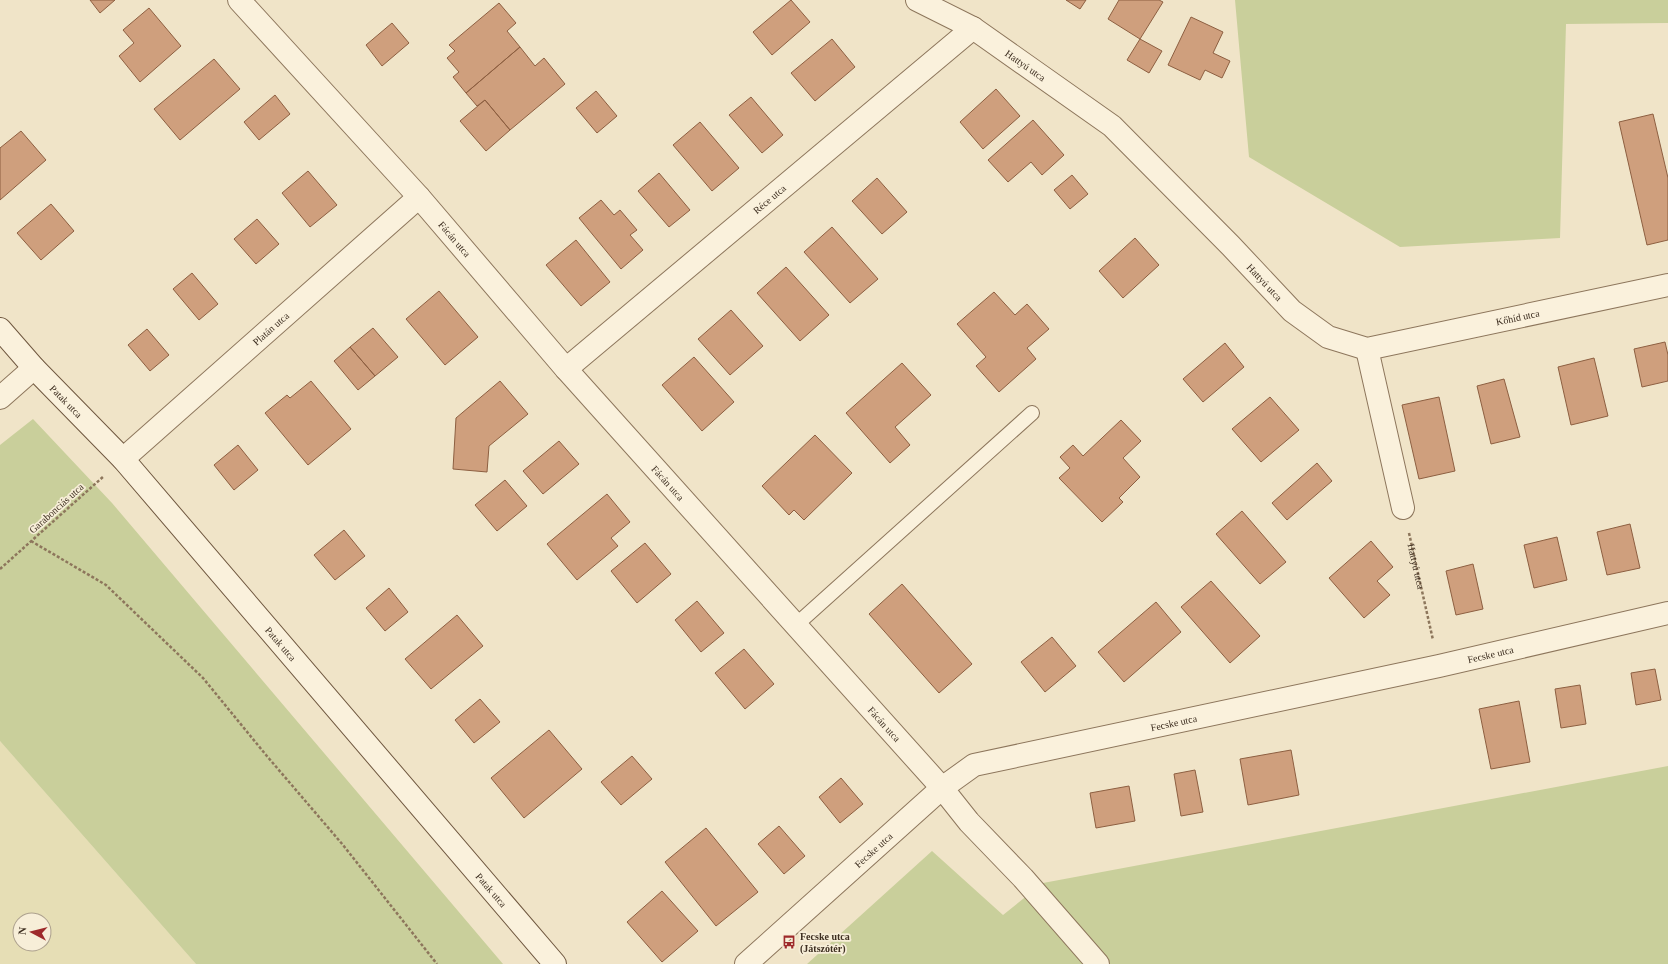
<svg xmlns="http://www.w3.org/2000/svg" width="1668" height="964" font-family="'Times New Roman',serif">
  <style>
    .farmland { fill: #e6deb5; fill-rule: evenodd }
    .green { fill: #c9cf9b }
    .building { fill: #cf9f7d; stroke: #8d5f41 }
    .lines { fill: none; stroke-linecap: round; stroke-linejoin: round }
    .lane-casing { stroke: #8d765c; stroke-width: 16 }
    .street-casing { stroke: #8d765c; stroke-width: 24 }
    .secondary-casing { stroke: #6f573f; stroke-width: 24 }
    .path { stroke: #8d765c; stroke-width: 2.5; stroke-dasharray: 3 2; stroke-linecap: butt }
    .lane { stroke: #faf1dc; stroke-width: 14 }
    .street { stroke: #faf1dc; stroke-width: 22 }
    .secondary { stroke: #faf1dc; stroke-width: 22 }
    .labels { text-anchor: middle; stroke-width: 3.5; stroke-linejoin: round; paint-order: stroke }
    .street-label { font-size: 10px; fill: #3d2e20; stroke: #f7eed8 }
    .poi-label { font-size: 10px; font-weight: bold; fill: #3d2e20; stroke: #f7eed8; text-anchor: start }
  </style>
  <rect width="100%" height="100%" fill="#f0e4c8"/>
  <path class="farmland" d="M0 741 196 964H0ZM20 920H44V944H20Z"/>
  <path class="green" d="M1235 0H1668V23L1566 24 1560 238 1400 247 1249 157Z
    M33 419 112 503 503 964H196L0 741V445Z
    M1668 766V964H807L932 851 1003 915 1043 883Z"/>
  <path class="building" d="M90 0H115L100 13Z
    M791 0 810 22 772 55 753 32Z
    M1066 0H1086L1080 9Z
    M1119 0H1159L1163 2 1140 39 1108 19Z
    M499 3 516 23 507 31 520 47 466 93 453 77 459 72 447 58 455 51 449 45Z
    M149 8 181 46 140 82 119 56 134 43 123 30Z
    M1191 17 1223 32 1213 53 1230 61 1222 78 1205 70 1200 80 1168 65Z
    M392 23 409 43 382 66 366 45Z
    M832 39 855 67 815 101 791 73Z
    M1140 39 1162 51 1149 73 1127 60Z
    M520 47 535 66 544 58 565 84 510 130 485 100 477 106 466 93Z
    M214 59 240 89 180 140 154 109Z
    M996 89 1020 116 983 149 960 122Z
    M596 91 617 116 597 133 576 108Z
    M275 95 290 114 259 140 244 122Z
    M751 97 783 135 762 153 729 115Z
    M485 100 510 130 486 151 460 121Z
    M1653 114 1668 178V240L1647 245 1619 122Z
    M1033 120 1064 155 1042 175 1031 162 1008 182 988 160Z
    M700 122 739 168 712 191 673 145Z
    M21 131 46 160 0 200V148Z
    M308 171 337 205 310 227 282 193Z
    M659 173 690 210 669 227 638 191Z
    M1072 175 1088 194 1070 209 1054 190Z
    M877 178 907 212 882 234 852 201Z
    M601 200 614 215 620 210 637 230 630 235 643 250 621 269 579 218Z
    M51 204 74 231 41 260 17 233Z
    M257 219 279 244 256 264 234 239Z
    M832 227 878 279 850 303 804 252Z
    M1135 238 1159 265 1123 298 1099 271Z
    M576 240 610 282 581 306 546 265Z
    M786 267 829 315 800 341 757 293Z
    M192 273 218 304 199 320 173 289Z
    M439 291 478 337 445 365 406 319Z
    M994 292 1015 315 1027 304 1049 329 1027 348 1036 359 999 392 976 366 986 357 957 324Z
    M731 310 763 346 730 375 698 339Z
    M373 328 398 357 375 376 350 347Z
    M147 329 169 355 150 371 128 345Z
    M1665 342 1668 355V381L1642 387 1634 349Z
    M1225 343 1244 367 1203 402 1183 379Z
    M350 347 375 376 358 390 334 361Z
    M694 357 734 402 702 431 662 385Z
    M1594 358 1608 416 1571 425 1558 367Z
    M902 363 931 395 895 427 910 445 890 463 846 413Z
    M1504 379 1520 437 1491 444 1477 386Z
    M311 381 351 429 308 465 265 413 287 395 290 398Z
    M500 381 528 414 489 446 487 472 453 469 456 418Z
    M1270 397 1299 430 1261 462 1232 429Z
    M1439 397 1455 471 1419 479 1402 405Z
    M1121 420 1141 441 1123 458 1140 477 1119 498 1123 502 1102 522 1059 478 1070 468 1060 457 1073 445 1083 456Z
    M815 435 852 473 804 520 794 510 789 515 762 486Z
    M559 441 579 464 543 494 523 471Z
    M238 445 258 470 234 490 214 465Z
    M1317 463 1332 481 1287 520 1272 503Z
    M505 480 527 506 497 531 475 505Z
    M607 494 630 522 611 538 618 546 577 580 547 544Z
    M1242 511 1286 562 1260 584 1216 534Z
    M1630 524 1640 568 1607 575 1597 532Z
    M344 530 365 556 335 580 314 555Z
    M1557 537 1567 580 1534 588 1524 545Z
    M1371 541 1393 567 1377 581 1390 595 1364 618 1329 578Z
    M645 543 671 574 637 603 611 571Z
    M1473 564 1483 609 1456 615 1446 571Z
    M1211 581 1260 636 1230 663 1181 607Z
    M902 584 972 664 939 693 869 614Z
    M389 588 408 612 385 631 366 608Z
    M697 601 724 633 701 652 675 620Z
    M1156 602 1181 632 1124 682 1098 652Z
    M457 615 483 646 431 689 405 659Z
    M1052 637 1076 666 1045 692 1021 662Z
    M744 649 774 684 745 709 715 673Z
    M1655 669 1661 700 1636 705 1631 673Z
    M1580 685 1586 724 1561 728 1555 689Z
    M480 699 500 722 474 743 455 720Z
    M1519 701 1530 762 1491 769 1479 709Z
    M549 730 582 769 524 818 491 778Z
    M1291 750 1299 795 1248 805 1240 759Z
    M632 756 652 779 621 805 601 782Z
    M1195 770 1203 812 1181 816 1174 774Z
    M841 778 863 804 840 823 819 797Z
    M1129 786 1135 821 1096 828 1090 793Z
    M779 826 805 856 784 874 758 844Z
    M706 828 758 892 716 926 665 862Z
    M662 891 698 931 662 962 627 922Z"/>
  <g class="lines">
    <g class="lane-casing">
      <path id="lane" d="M796 625 1032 413"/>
    </g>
    <g class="street-casing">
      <g id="street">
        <path id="s2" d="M239 0 419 197 566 369 942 788 969 822 1023 878 1098 964"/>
        <path id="s3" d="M917 0 973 28 1112 126 1231 246 1292 311 1328 337 1367 349 1668 285"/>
        <path d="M1367 349 1403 508"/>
        <path id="s4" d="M566 369 973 28"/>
        <path d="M0 398 34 368"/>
        <path id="s5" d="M123 459 419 197"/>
        <path id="s6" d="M746 964 942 788 974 765 1439 666 1668 613"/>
      </g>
    </g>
    <g class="secondary-casing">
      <g id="secondary">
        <path id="s7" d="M0 329 34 368 123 459 555 964"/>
      </g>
    </g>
    <g class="path">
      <path id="s1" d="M1409 533 1433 640"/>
      <path d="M31 541 106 585 203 678 266 755 343 845 437 964"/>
      <path d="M0 569 104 476"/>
    </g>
    <use href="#lane" class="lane"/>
    <use href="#street" class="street"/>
    <use href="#secondary" class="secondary"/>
  </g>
  <defs>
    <g id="bus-bare" transform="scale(1.08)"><path d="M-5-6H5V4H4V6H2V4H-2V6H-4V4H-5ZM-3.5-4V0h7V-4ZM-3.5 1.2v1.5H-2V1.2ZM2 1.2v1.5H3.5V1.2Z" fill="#9e2a2b" stroke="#f7eed8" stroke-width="2.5" paint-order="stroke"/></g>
  </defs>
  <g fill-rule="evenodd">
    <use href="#bus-bare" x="789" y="942"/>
  </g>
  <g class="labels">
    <g class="street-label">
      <text dy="4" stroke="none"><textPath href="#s3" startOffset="127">Hattyú utca</textPath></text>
      <text dy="4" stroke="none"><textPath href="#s4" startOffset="265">Réce utca</textPath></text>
      <text dy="4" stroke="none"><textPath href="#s2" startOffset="322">Fácán utca</textPath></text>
      <text dy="4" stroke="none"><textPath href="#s3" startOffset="451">Hattyú utca</textPath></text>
      <text dy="4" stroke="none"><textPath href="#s3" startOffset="730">Kőhíd utca</textPath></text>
      <text dy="4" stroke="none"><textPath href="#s5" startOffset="197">Platán utca</textPath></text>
      <text dy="4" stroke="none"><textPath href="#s7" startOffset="98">Patak utca</textPath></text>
      <text dy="4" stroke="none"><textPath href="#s2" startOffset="646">Fácán utca</textPath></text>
      <text transform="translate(56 508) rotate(-42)" y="4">Garabonciás utca</text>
      <text dy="4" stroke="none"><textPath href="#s1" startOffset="34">Hattyú utca</textPath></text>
      <text dy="4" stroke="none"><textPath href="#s7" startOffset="422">Patak utca</textPath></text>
      <text dy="4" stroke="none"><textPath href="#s6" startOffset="831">Fecske utca</textPath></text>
      <text dy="4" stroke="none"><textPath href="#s6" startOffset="507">Fecske utca</textPath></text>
      <text dy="4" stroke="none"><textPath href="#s2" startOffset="970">Fácán utca</textPath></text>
      <text dy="4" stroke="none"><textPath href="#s6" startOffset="171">Fecske utca</textPath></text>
      <text dy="4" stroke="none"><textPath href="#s7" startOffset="746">Patak utca</textPath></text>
    </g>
    <g class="poi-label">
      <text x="800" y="940">Fecske utca<tspan x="800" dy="12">(Játszótér)</tspan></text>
    </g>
  </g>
  <g transform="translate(32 932) rotate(277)"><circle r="19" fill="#f7eed8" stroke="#ada18e"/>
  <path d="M0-3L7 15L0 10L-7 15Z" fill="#9e2a2b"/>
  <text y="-6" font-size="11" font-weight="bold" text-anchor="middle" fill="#3d2e20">N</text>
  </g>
</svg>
